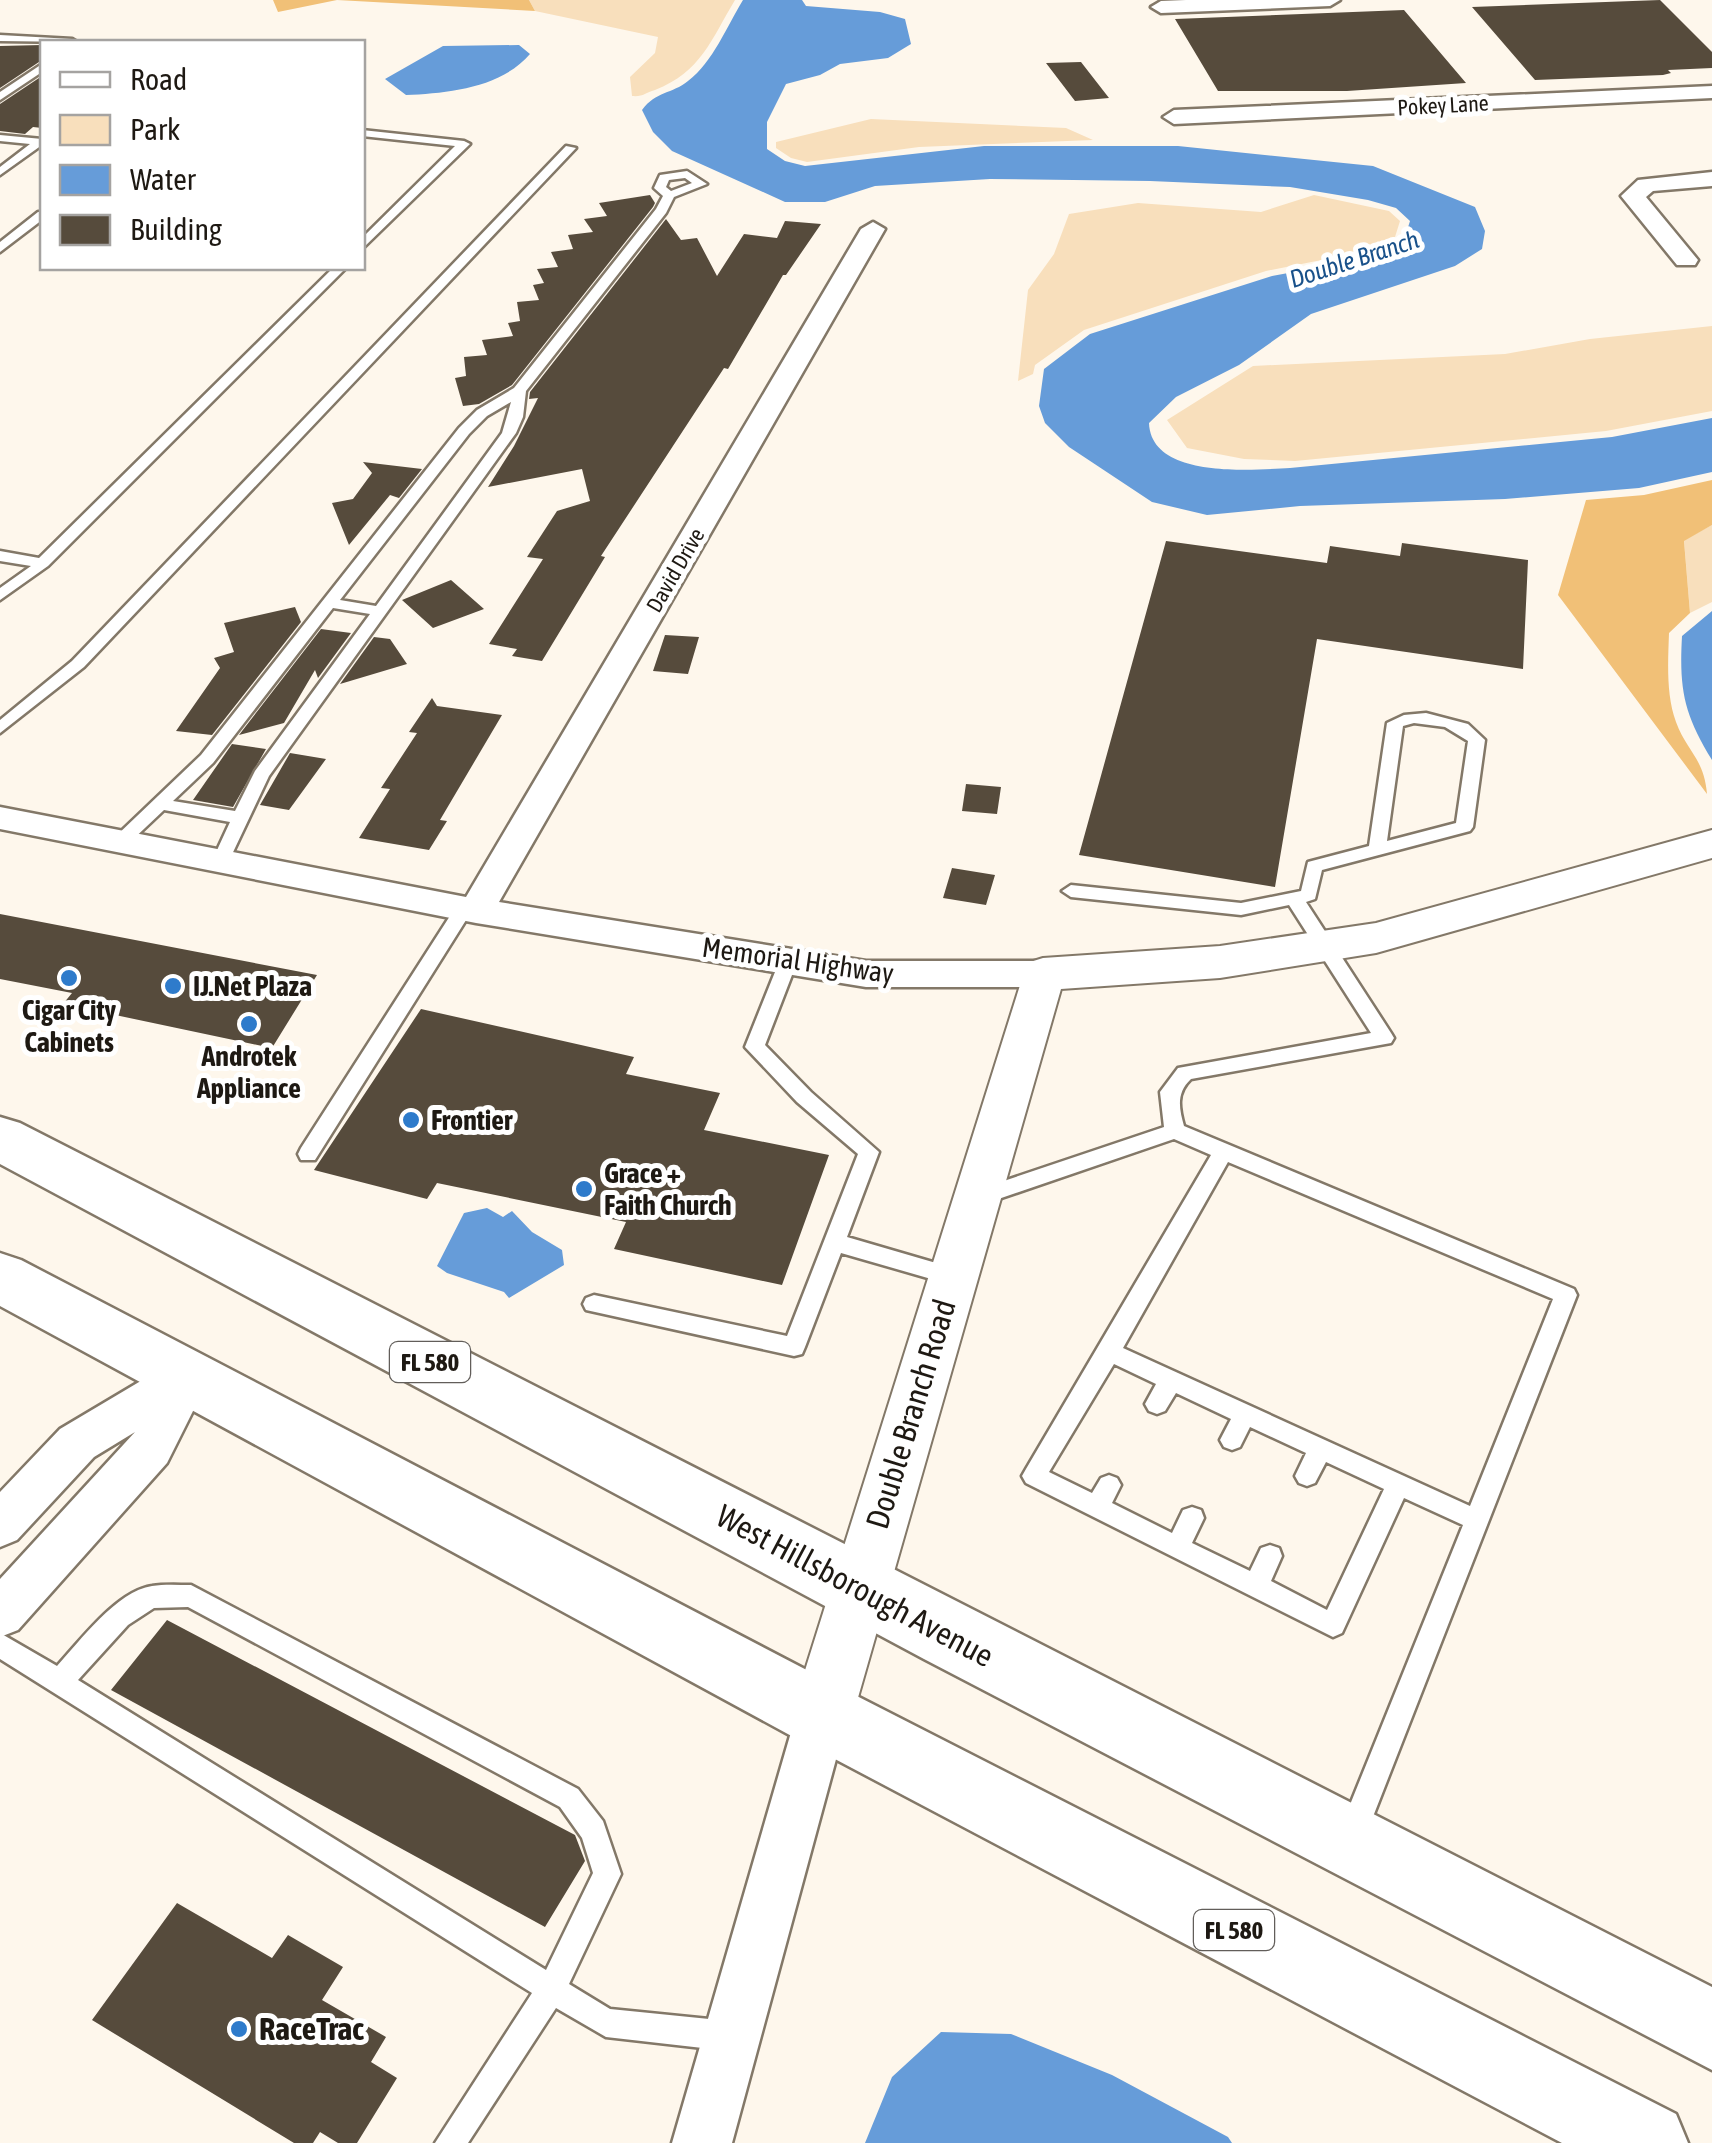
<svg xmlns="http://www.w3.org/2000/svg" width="1712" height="2143" font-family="'Asap Condensed',sans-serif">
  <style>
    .green { fill: #f8dfbc }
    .forest { fill: #f1c077 }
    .water { fill: #669cd9 }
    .building { fill: #564b3c }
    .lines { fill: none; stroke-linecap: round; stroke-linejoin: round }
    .service-casing { stroke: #837868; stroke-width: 5 }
    .minor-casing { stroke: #837868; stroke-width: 5 }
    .tertiary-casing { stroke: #837868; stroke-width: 4 }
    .primary-casing { stroke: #837868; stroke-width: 5 }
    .service { fill: #fff; fill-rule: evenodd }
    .minor { fill: #fff; fill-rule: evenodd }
    .tertiary { fill: #fff; fill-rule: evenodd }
    .primary { fill: #fff; fill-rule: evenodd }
    .poi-dot { fill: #2e7bcb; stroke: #fff; stroke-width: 4 }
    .labels { text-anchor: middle; stroke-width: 10; stroke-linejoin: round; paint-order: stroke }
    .far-street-label { font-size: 22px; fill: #1e1913; stroke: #fff }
    .far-water-label { font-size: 25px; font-style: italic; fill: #19518a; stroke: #fff }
    .shield { fill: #fff; stroke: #625e5a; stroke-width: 2.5 }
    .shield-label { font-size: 25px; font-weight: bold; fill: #1e1913 }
    .street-label { font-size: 28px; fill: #1e1913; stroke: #fff }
    .poi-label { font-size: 28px; font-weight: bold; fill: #1e1913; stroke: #fff; text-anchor: start }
    .near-street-label { font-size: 32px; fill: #1e1913; stroke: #fff }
    .near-poi-label { font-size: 32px; font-weight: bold; fill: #1e1913; stroke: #fff; text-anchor: start }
  </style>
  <rect width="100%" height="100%" fill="#fef7ec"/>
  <path class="green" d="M529 0H735C711 40 701 72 655 90 645 93 643 97 632 96L630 77 655 53 658 37 535 11Z
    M871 119 1066 128 1093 140 919 147 807 162 791 158 776 148V142Z
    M1314 195 1389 211 1400 221 1395 237 1367 251 1266 271 1084 330 1035 365 1033 374 1018 381 1028 290 1054 254 1069 214 1138 203 1261 212Z
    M1712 326V411L1606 431 1295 461 1244 459 1187 448 1167 420 1253 366 1505 354 1590 339Z
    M1712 525V602L1690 613 1684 540Z"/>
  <path class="forest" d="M273 0H529L535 11 337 0 278 12Z
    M1712 480V525L1684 541 1690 613 1669 633C1668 662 1666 695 1676 722 1687 752 1704 758 1707 794L1558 595 1586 500 1644 495Z"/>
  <path class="water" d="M743 0H802L806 6 880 12 905 19 911 44 888 58 840 64 820 75 786 84 767 122V149L785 161 805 166 984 146H1178L1373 166 1475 207 1485 231 1482 249 1455 266 1311 314 1239 365 1176 397 1149 423C1151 479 1251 470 1290 468L1612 437 1712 418V472L1639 488 1505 499 1300 506 1207 515 1152 502 1069 447 1045 423 1039 406 1044 369 1090 334 1272 276 1364 259 1404 240 1410 221 1396 208 1368 200 1290 187 1150 181 990 179 875 186 825 202H785L672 151 653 132 642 110C656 91 672 94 688 81 713 62 727 26 743 0Z
    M519 45 530 54C501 88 448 93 406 95L385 79 443 46Z
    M1712 611V760C1684 714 1679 690 1682 636Z
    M487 1208 503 1217 512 1211 532 1232 562 1250 564 1265 509 1298 504 1292 447 1273 437 1266 464 1213Z
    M941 2032 1011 2034 1112 2075 1228 2137 1232 2143H865L892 2077Z"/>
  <path class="building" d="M1660 0 1712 52V68L1668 70 1671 73 1663 75 1535 80 1472 7Z
    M1404 10 1466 83 1347 91H1218L1175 19Z
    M42 45V60L0 88V46Z
    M1081 62 1109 98 1075 101 1046 63Z
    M42 76V128L33 127 25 134 0 131V104Z
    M650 195 655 203 653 207 512 385 479 404 463 406 455 378 466 376 464 357 487 355 482 340 513 336 508 323 520 321 517 302 539 300 533 285 544 283 537 269 558 267 551 252 573 249 568 235 593 232 584 219 607 216 599 203Z
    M666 219 681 240 697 238 717 276 744 234 777 238 785 221 821 224 786 275H783L728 369 724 368 601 556 605 557 542 661 512 656 517 649 489 644 543 559 527 557 557 511 590 501 582 469 488 487 514 446 538 398 529 399 530 392Z
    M363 462 422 469 399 498 390 495 349 545 332 503 353 499 372 473Z
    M1166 541 1327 563 1330 546 1400 556 1402 543 1528 560 1523 669 1317 639 1275 887 1079 855Z
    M451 580 484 609 433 628 402 600Z
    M295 607 301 622 212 735 176 731 220 668 214 658 234 652 224 623Z
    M321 629 351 633 318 678 315 670 284 723 239 735Z
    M665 635 699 637 688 674 653 671Z
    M374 637 390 639 407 664 340 684Z
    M432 698 437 706 502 715 440 820 447 821 429 850 359 838 390 789 381 788 417 733 409 732Z
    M232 744 266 749 233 807 193 800Z
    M290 753 326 759 289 810 260 805Z
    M966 784 1001 787 997 814 962 811Z
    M952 868 995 875 986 905 943 898Z
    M0 914 317 975 272 1048 63 1004 72 993 0 979Z
    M421 1009 634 1057 626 1074 720 1093 704 1130 829 1155 782 1285 614 1249 626 1222 437 1183 427 1199 314 1170Z
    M167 1620 575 1835 585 1861 545 1927 111 1690Z
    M177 1903 272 1958 288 1935 343 1967 322 2000 386 2037 371 2062 397 2078 357 2143H338L320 2132 313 2143H294L92 2020Z"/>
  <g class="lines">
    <g class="service-casing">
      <path id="service" d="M0 35 72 39 77 42 0 41Z
        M42 64V72L0 100V92Z
        M362 130 464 141 470 144 362 249V238L455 146 362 136Z
        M0 135 42 139V145L0 175V167L30 144 0 141Z
        M566 146 576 148 84 667 0 733V720L72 661Z
        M687 171 707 184 674 197 666 213 526 391 523 417 516 433 269 776 227 865 221 867 212 861 230 822 164 810 127 845H115L112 841 115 837 201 755 459 428 477 410 514 388 656 209 663 196 654 188 660 175ZM685 178 692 183 671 191 666 187 669 180ZM511 402 502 433 376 606 340 600 469 434 487 416ZM333 608 370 614 255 771 235 811 173 801 213 763Z
        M38 212H42V220L0 252V242Z
        M333 268H346L48 566 0 600V588L31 566 0 561V551L39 558Z
        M1426 713 1468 724 1485 740 1473 827 1470 831 1322 870 1315 899 1306 902 1391 1033 1394 1038 1391 1043 1191 1079C1176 1093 1179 1108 1184 1126L1574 1289 1577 1295 1367 1832 1363 1842 1353 1845 1343 1842 1339 1832 1463 1525 1404 1498 1342 1633 1333 1637 1026 1483 1022 1476 1026 1469 1211 1155 1174 1139 978 1206 971 1204 967 1198 971 1192 1164 1127 1160 1092 1178 1068 1371 1033 1289 905 1241 915 1071 897 1062 891 1071 885 1241 903 1301 891 1308 862 1369 846 1387 723 1404 715ZM1414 723 1445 727 1468 741 1456 823 1387 841 1403 726ZM1228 1162 1553 1299 1470 1506 1123 1348ZM1114 1364 1156 1384 1145 1404 1149 1411 1157 1414 1165 1411 1176 1393 1231 1419 1220 1440 1224 1447 1232 1450 1240 1447 1250 1427 1306 1453 1295 1476 1299 1483 1307 1486 1315 1483 1326 1462 1384 1489 1327 1610 1271 1581 1282 1556 1279 1548 1270 1545 1261 1548 1250 1571 1192 1543 1204 1518 1201 1510 1192 1507 1183 1510 1172 1533 1112 1503 1121 1485 1117 1478 1109 1475 1101 1478 1092 1493 1049 1472Z
        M464 903 473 909 315 1160H301L298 1154 301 1148 457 905Z
        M788 955 797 962 765 1045 811 1092 879 1152 847 1237 960 1270 963 1276 960 1282 952 1285 841 1253 805 1347 802 1354 794 1356 586 1310 583 1304 586 1298 594 1295 787 1336 858 1154 797 1102 745 1047 779 962Z
        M191 1585 578 1789 603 1821 621 1874 569 1984 610 2009 729 2021 739 2026 744 2036 739 2046 729 2051 606 2037 556 2008 468 2143H435L532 1993 0 1659V1633L57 1666C80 1641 117 1591 152 1586 164 1584 178 1585 191 1585ZM188 1607 560 1807 582 1838 593 1873 546 1970 78 1680 128 1625 154 1608Z"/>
    </g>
    <g class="minor-casing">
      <path id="minor" d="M1186 0H1340L1330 6 1161 13 1151 7 1161 1Z
        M1712 86V98L1174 124 1163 117 1174 110Z
        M1712 172V186L1653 191 1646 197 1698 260 1695 265H1677L1621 196 1638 180Z
        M873 222 885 229 499 902 866 961H1043L1056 965 1062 974 1056 983 1043 987H866L476 923 0 829V807L466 897 861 229Z
        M187 1358 203 1363 210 1377 167 1463 18 1630 0 1637V1579L135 1432 94 1457 17 1540 0 1547V1492L60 1429 171 1363Z
        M822 1690 840 1697 848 1715 732 2143H672L796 1715 804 1697Z"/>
    </g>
    <g class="tertiary-casing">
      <path id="tertiary" d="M1712 830V858L1376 953 1220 978 1061 989 853 1715 844 1736 822 1745 800 1736 791 1715 1027 963 1043 958 1220 946 1376 923Z"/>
    </g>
    <g class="primary-casing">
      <path id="primary" d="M0 1117 20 1123 1712 1987V2070L924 1659 0 1164Z
        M0 1253 21 1260 847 1691 1676 2114 1688 2143H1562L797 1739 0 1306Z"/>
    </g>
    <use href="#service" class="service"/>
    <use href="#minor" class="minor"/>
    <use href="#tertiary" class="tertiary"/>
    <use href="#primary" class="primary"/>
  </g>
  <g class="poi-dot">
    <circle cx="69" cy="978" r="10"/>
    <circle cx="173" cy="986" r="10"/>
    <circle cx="249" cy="1024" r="10"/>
    <circle cx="411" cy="1120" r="10"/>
    <circle cx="584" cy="1189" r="10"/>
    <circle cx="239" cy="2029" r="10"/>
  </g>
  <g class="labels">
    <g class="far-street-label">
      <text transform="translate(1443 105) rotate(-3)" y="8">Pokey Lane</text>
      <text transform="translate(675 570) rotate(-60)" y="8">David Drive</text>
    </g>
    <g class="far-water-label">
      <text transform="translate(1354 259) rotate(-18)" y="9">Double Branch</text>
    </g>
    <g class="shield">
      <rect x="390" y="1342" width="80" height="40" rx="8"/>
      <rect x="1194" y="1910" width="80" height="40" rx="8"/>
    </g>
    <g class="shield-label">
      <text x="430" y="1371">FL 580</text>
      <text x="1234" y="1939">FL 580</text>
    </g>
    <g class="street-label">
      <text transform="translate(798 960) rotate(8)" y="10">Memorial Highway</text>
    </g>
    <g class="poi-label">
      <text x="193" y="996">IJ.Net Plaza</text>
      <text x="69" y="1020" text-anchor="middle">Cigar City<tspan x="69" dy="32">Cabinets</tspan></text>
      <text x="249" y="1066" text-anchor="middle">Androtek<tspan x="249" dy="32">Appliance</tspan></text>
      <text x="431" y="1130">Frontier</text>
      <text x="604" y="1183">Grace +<tspan x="604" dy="32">Faith Church</tspan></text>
    </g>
    <g class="near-street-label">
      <text transform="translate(911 1414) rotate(-73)" y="11">Double Branch Road</text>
      <text transform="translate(855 1586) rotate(28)" y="11">West Hillsborough Avenue</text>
    </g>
    <g class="near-poi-label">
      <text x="259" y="2040">RaceTrac</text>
    </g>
  </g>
  <rect x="40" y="40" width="325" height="230" fill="#ffffff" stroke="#a5a3a1" stroke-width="2.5"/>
  <rect x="60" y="72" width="50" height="15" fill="#ffffff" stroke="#a5a3a1" stroke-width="2.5"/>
  <text x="130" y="90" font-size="30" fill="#1e1913">Road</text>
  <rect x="60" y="115" width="50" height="30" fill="#f8dfbc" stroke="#a5a3a1" stroke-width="2.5"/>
  <text x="130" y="140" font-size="30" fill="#1e1913">Park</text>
  <rect x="60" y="165" width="50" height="30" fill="#669cd9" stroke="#a5a3a1" stroke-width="2.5"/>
  <text x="130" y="190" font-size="30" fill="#1e1913">Water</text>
  <rect x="60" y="215" width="50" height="30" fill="#564b3c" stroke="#a5a3a1" stroke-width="2.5"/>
  <text x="130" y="240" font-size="30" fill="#1e1913">Building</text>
</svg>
